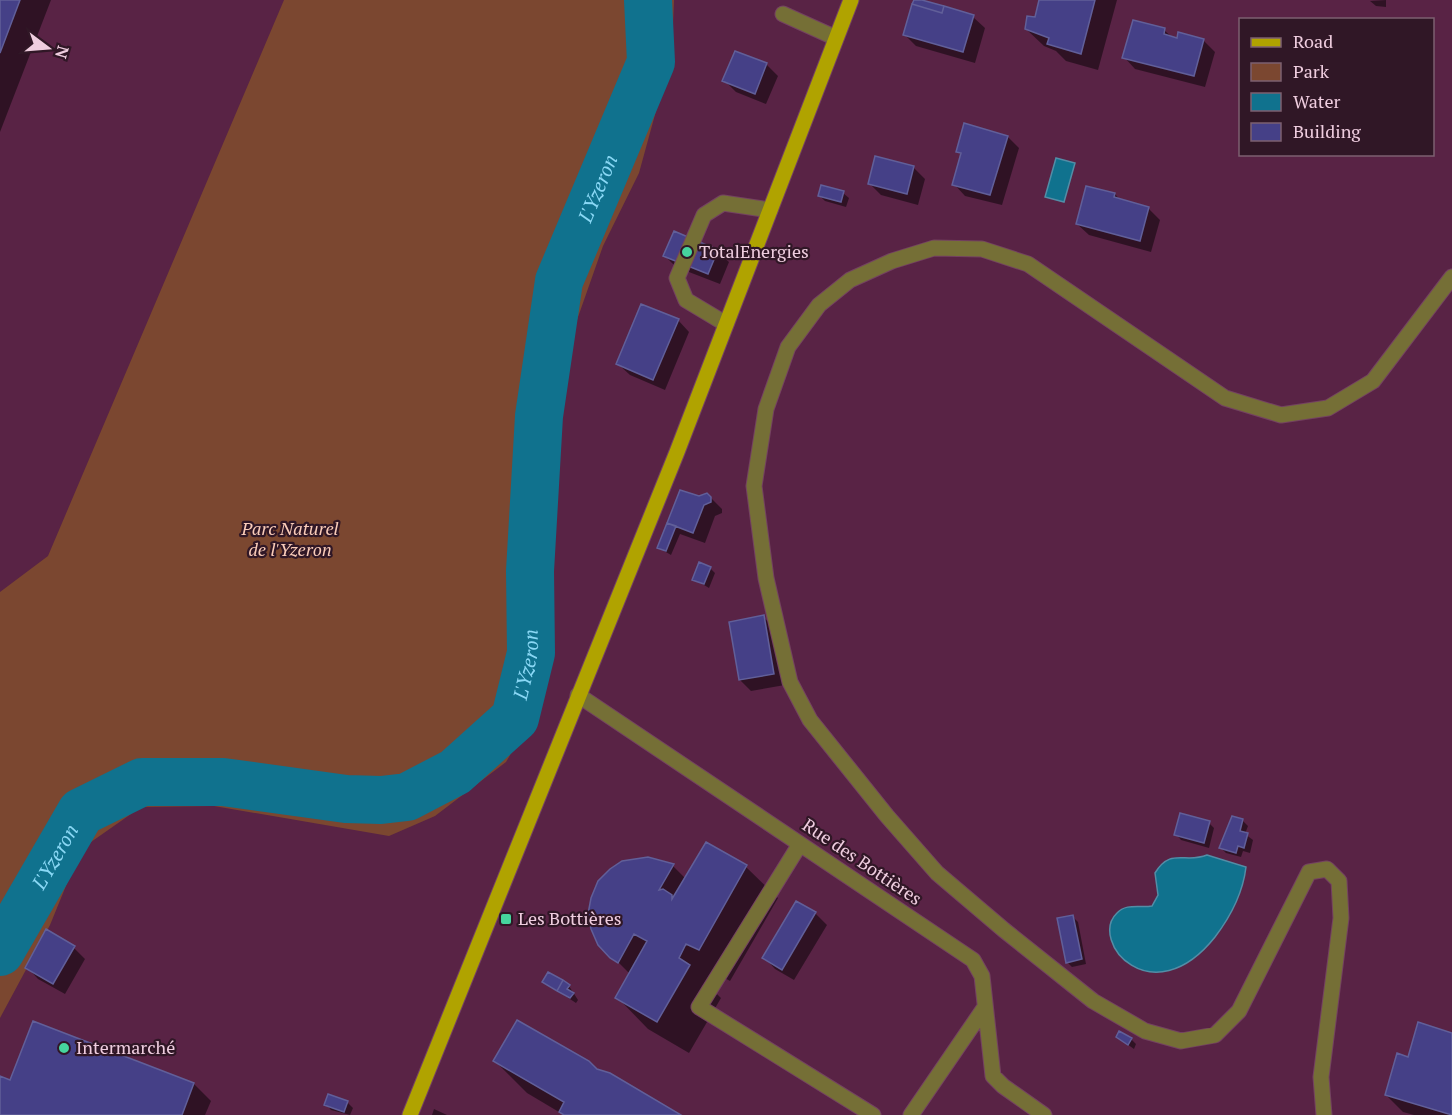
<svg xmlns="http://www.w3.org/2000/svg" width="1452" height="1115" font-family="'PT Serif',serif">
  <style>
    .green { fill: #7b4730 }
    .water { fill: #10728e; stroke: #538da6; stroke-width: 1.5 }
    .shadow { fill: #0007 }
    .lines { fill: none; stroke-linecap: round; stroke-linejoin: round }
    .river { stroke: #10728e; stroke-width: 48 }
    .building { fill: #454087; stroke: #615f99; stroke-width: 1.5 }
    .minor-casing { stroke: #744261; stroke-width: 17 }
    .major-casing { stroke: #744261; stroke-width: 17 }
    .minor { stroke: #756f36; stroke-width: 15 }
    .major { stroke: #b0a300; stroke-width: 15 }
    .poi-dot { fill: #46d49e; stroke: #301726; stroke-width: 2 }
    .labels { text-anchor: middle; stroke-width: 4.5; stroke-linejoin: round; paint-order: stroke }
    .poi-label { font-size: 18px; fill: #efcddf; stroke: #301726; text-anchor: start }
    .park-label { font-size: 18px; font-style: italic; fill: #faccb9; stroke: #301726 }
    .street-label { font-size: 18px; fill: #efcddf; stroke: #301726 }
    .water-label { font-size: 20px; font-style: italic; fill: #8ad8f5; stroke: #301726 }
  </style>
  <rect width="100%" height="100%" fill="#592345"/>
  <path class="green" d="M284 0H674L673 25 659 100 639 173 603 246 571 337 548 491 554 646 533 716 506 762 435 816 389 836 214 806 141 807 81 849 50 925 0 1018V592L48 556Z"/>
  <path class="water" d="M1056 158 1075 163 1064 202 1045 197Z
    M1207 855 1246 867C1243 892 1231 916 1215 937 1152 1016 1088 941 1117 913 1126 903 1140 908 1152 906L1158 895 1155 873C1171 847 1185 864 1207 855Z"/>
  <path class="shadow" d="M0 0H51L0 132Z
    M915 0 973 17 985 28 975 63 916 46 905 35Z
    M1041 0H1117L1098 70 1066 61 1056 51 1044 46 1026 29 1036 18Z
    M1386 0V7L1376 6 1370 1Z
    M1164 30 1173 38 1203 40 1215 52 1205 87 1135 69 1124 57Z
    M736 53 767 65 778 76 766 104 736 92 724 80Z
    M1008 137 1019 148 1002 205 965 196 954 184 962 155 958 151Z
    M876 157 914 168 925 179 918 205 881 195 869 183Z
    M1087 188 1115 194 1121 201 1148 208 1160 220 1151 252 1089 235 1077 224Z
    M843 193 849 198 846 207 825 201 820 196Z
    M717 251 729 262 720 284 676 267 665 256Z
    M678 320 689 332 665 390 630 375 618 364Z
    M681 491 700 498H711L722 509V513L715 516 705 543 680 534 671 555 659 548Z
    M710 568 715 573 709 588 694 579Z
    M763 617 775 628 785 685 751 691 740 680Z
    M1242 820 1248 826 1245 834 1253 840 1250 853 1243 851 1241 857 1226 853 1220 847Z
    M1209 823 1214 828 1209 848 1181 840 1176 834Z
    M639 858 661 860 673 866 686 879 746 867 778 898 730 981 718 974 711 988 721 998 689 1053 648 1029 617 997 630 974 600 944Z
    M797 903 815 913 827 925 794 980 775 969 764 957Z
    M1073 917 1078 922 1086 964 1072 967 1067 962Z
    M47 932 74 948 85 959 65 994 38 979 27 967Z
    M544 982 569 986 578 1000 576 1003Z
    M1452 1034V1115H1414L1403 1112 1386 1095 1409 1059Z
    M1117 1037 1131 1039 1136 1044 1134 1049Z
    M495 1061 597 1071 678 1115H564L527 1093Z
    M0 1078 11 1082 194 1084 211 1101 205 1115H0Z
    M347 1102 353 1108 350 1115 331 1110 326 1104Z
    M434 1109 447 1115H432Z"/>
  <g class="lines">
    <path class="river" id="s1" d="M0 952 81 812 142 782H223L346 799 381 800 407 797 455 772 515 718 531 653 530 571 539 416 559 281 651 62 648 0"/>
  </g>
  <path class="building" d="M0 0H20L0 53Z
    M914 0H922L944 6 942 13 912 4Z
    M1039 0H1095L1081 54 1047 44 1049 38 1025 29 1027 16 1035 17Z
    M912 4 942 13 944 6 974 15 963 52 903 35Z
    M1133 20 1165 28 1164 34 1177 38 1178 32 1204 39 1194 76 1122 58Z
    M735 51 767 63 755 94 722 81Z
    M964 123 1008 136 990 195 952 185 961 153 956 152Z
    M875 156 914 166 907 194 868 184Z
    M821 185 844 191 841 202 818 196Z
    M1086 186 1115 193 1114 197 1149 207 1140 241 1076 224Z
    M674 231 718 250 708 274 663 256Z
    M641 304 679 319 653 380 616 364Z
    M680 490 699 496 707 493 711 497V502L704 505 693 533 667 523Z
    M667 523 676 526 666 551 657 548Z
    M699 562 711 567 704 584 692 580Z
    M764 615 774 674 739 680 729 622Z
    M1180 813 1210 821 1204 843 1174 835Z
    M1232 816 1243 819 1240 831 1248 833 1244 848 1238 846 1236 853 1219 848Z
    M706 842 747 865 699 950 686 944 679 958 690 965 657 1022 615 998 647 941 634 934 618 963 610 958 598 945 591 929 588 914 591 898 598 881 610 869 622 861 648 857 674 864 659 890 663 889 672 895V899Z
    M796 901 816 912 782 970 762 958Z
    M1073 915 1082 959 1066 963 1057 918Z
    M46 929 75 946 53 984 25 968Z
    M548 972 563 980 557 991 542 982Z
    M563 980 570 985 567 989 574 993 570 998 557 991Z
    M517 1020 589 1061 597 1069 610 1073 681 1115H564L559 1112 564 1102 493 1061Z
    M33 1021 194 1083 182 1115H0V1076L10 1080Z
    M1418 1022 1452 1033V1115L1385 1095 1397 1053 1408 1057Z
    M1119 1031 1132 1038 1128 1045 1116 1037Z
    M328 1094 348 1101 344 1112 324 1105Z"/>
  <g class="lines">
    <g class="minor-casing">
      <path id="minor" d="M783 14 836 38
        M726 324 686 300 677 278 704 215 723 203 770 210
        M578 695 973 960 982 976 993 1076 1003 1086 1044 1115
        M800 844 699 1007 873 1115
        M911 1115 985 1007
        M1324 1115 1321 1077 1341 918 1339 881 1327 869 1309 872 1239 1011 1215 1035 1181 1041 1145 1031 1093 1001 1004 930 937 873 887 816 810 720 790 682 766 578 754 486 766 409 788 347 819 305 850 280 892 261 934 248 982 249 1028 264 1225 398 1281 415 1328 408 1373 381 1452 277"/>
    </g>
    <g class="major-casing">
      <path id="major" d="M410 1115 677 452 851 0"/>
    </g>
    <use href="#minor" class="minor"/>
    <use href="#major" class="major"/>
  </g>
  <g class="poi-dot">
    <circle cx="687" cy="252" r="6"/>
    <rect x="500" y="913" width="12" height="12" rx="3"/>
    <circle cx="64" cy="1048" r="6"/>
  </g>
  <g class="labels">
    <g class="poi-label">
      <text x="699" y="258">TotalEnergies</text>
      <text x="518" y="925">Les Bottières</text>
      <text x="76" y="1054">Intermarché</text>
    </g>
    <g class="park-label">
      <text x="290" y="535">Parc Naturel<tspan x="290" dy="21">de l'Yzeron</tspan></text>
    </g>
    <g class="street-label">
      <text transform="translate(862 862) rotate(34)" y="6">Rue des Bottières</text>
    </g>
    <g class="water-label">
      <text dy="7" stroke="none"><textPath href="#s1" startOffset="1172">L'Yzeron</textPath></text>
      <text dy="7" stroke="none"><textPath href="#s1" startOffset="686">L'Yzeron</textPath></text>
      <text dy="7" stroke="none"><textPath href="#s1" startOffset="110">L'Yzeron</textPath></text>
    </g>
  </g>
  <rect x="1239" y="18" width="195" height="138" fill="#301726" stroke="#7c6070" stroke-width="1.5"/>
  <rect x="1251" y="38" width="30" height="9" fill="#b0a300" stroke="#7c6070" stroke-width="1.5"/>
  <text x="1293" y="48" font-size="18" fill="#efcddf">Road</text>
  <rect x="1251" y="63" width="30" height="18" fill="#7b4730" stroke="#7c6070" stroke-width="1.5"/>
  <text x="1293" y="78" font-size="18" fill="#efcddf">Park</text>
  <rect x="1251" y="93" width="30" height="18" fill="#10728e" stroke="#7c6070" stroke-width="1.5"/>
  <text x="1293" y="108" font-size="18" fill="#efcddf">Water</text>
  <rect x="1251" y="123" width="30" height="18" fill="#454087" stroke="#7c6070" stroke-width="1.5"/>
  <text x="1293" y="138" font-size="18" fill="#efcddf">Building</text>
  <g transform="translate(48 48) rotate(106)" stroke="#301726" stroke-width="4.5" paint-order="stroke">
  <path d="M0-4.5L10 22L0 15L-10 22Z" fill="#efcddf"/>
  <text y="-9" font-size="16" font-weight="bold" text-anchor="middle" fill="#efcddf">N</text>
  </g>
</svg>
